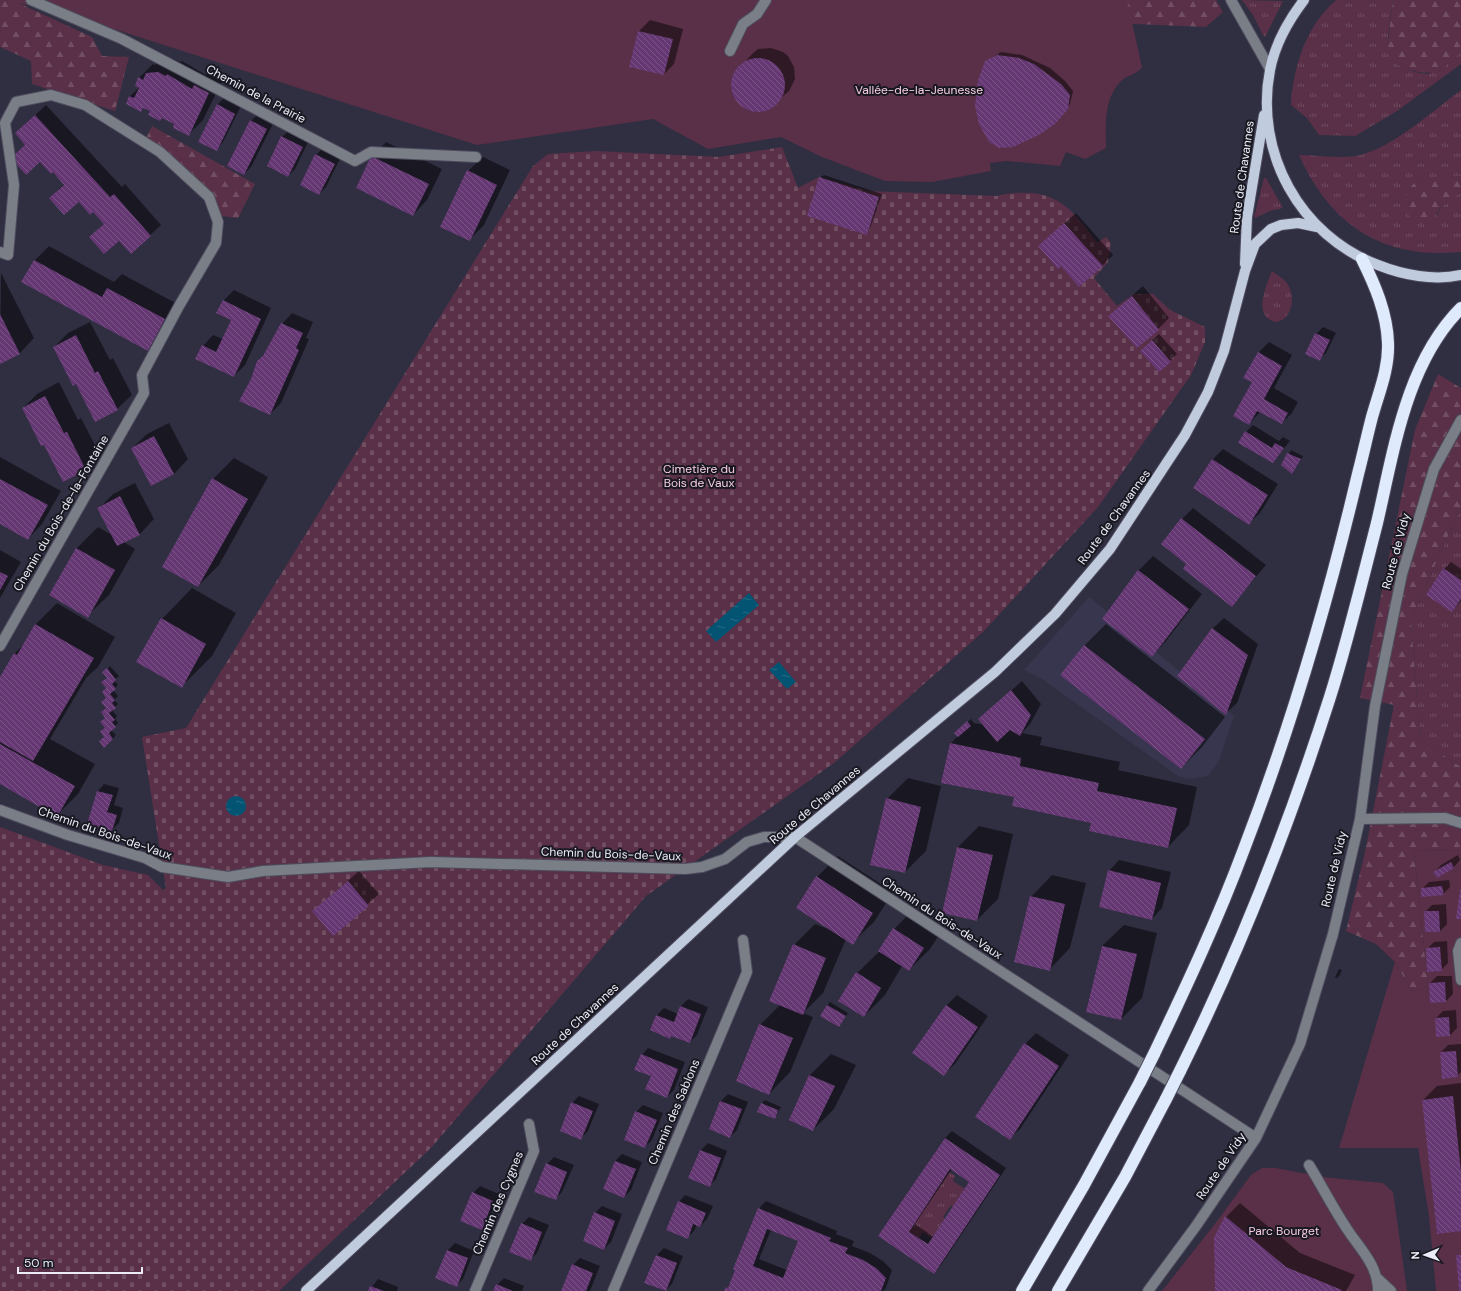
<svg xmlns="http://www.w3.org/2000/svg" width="1461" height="1291" font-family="'DM Sans',sans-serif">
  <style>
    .built { fill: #38354e }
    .grass { fill: url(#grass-tufts) }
    .forest { fill: url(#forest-firs) }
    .cemetery { fill: url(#cemetery-stones) }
    .park { fill: #593047 }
    .water { fill: url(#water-ripples) }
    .shadow { fill: #0007; fill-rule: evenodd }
    .building { fill: url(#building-back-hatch); fill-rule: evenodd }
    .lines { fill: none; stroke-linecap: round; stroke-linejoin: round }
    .minor-casing { stroke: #4e4c5e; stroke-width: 12 }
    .major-casing { stroke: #4e4c5e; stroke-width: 12 }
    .highway-casing { stroke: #4e4c5e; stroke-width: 14 }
    .minor { stroke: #797e87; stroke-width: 10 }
    .major { stroke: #c1cbde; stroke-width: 10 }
    .highway { stroke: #dfeafc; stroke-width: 12 }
    .highway-bridge-casing { stroke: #4e4c5e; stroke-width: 14; stroke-linecap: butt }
    .highway-bridge { stroke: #dfeafc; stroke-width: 12 }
    .labels { text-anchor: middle; stroke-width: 4; stroke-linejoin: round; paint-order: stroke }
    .park-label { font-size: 12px; fill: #f7cde3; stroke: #181820 }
    .street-label { font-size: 12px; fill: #ecebf8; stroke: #181820 }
  </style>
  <defs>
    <pattern id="grass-tufts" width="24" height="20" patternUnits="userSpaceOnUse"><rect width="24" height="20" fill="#593047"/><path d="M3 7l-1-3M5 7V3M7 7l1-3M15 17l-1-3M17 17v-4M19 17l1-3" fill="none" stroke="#714e62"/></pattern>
    <pattern id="forest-firs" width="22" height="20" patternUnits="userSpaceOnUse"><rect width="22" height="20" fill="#593047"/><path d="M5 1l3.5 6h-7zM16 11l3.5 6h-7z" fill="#714e62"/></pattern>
    <pattern id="cemetery-stones" width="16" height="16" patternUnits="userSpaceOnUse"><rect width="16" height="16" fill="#593047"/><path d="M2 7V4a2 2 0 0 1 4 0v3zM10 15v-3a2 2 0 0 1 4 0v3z" fill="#714e62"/></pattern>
    <pattern id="water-ripples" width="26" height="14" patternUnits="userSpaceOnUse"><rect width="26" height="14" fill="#035373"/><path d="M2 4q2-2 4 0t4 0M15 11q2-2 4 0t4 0" fill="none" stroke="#286c88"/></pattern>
    <pattern id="building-back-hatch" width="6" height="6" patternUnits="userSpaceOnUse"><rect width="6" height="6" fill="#653873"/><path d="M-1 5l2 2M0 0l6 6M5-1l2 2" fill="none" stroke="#7b5588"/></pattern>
  </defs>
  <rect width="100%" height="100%" fill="#302e41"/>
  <path class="built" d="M1089 597 1234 716 1218 763 1208 776 1188 779 1178 776 1042 679 1024 670Z"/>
  <path class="grass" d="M1242 0 1283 1 1265 37 1263 35 1253 15Z
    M1336 0H1393L1388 37 1392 62 1415 72 1428 74 1456 57 1461 49V64L1397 111 1355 136 1319 135 1307 118 1291 105C1293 67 1306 26 1336 0Z
    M1461 90V176L1419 180 1437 215C1442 203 1452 199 1461 192V252C1383 260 1330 225 1299 155 1317 155 1337 159 1355 156 1389 151 1434 110 1461 90Z
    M1264 178H1266L1283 208 1270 211 1255 218 1254 217Z
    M1272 271C1277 275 1283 278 1287 283 1296 296 1293 319 1276 322 1252 317 1266 286 1272 271Z
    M1461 507V767L1420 740 1411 619Z
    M949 1172 955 1176 953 1181 965 1189 953 1207 951 1205 943 1217 945 1219 932 1238 923 1232 919 1238 909 1232Z"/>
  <path class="forest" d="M0 0H12L92 37 102 56 129 57 115 111 32 84 31 61 0 47Z
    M1107 0H1216L1223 12 1206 27 1112 23Z
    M1393 0H1461C1461 11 1461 41 1461 49 1459 55 1453 59 1449 63 1431 80 1412 71 1392 62L1387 50Z
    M152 126 255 184 238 218 221 216 146 138Z
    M1461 176V192L1440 208 1432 221C1426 221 1419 222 1413 219 1400 212 1404 187 1418 181 1428 176 1449 178 1461 176Z
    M1438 374 1461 388V507L1411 619 1420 740 1461 767V851L1414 850 1428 986 1412 992 1395 962 1376 944 1346 931 1365 852 1394 705 1360 698 1415 430Z"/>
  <path class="cemetery" d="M782 147 798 188 819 177 868 191 996 196C1049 185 1068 201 1097 243L1106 237 1111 243 1108 262 1094 278 1117 306 1134 294H1153L1170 310 1205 327V342L1191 375 1098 507 983 632 834 763 646 896 431 1148 279 1291H0V827L103 865 148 875 163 890 166 888 142 737 186 728 533 166 548 154 596 151 719 157Z"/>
  <path class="park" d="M4 0H1127L1142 67C1137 75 1126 75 1120 82 1103 101 1106 125 1106 148L1085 159 1066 152 1060 166 1007 161 990 163 991 171 932 182 885 181 822 157 781 137 708 149 653 119 477 145 67 14Z
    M1414 850 1461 851V1291H1436L1429 1216 1418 1148H1339L1395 962 1412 992 1428 986Z
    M1262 1168H1276L1322 1177 1383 1183 1393 1192 1407 1291H1162L1218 1220 1251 1175Z"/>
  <path class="water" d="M749 593 759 605 716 642 706 631Z
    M779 662 796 682 787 689 769 670Z
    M226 806a10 10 0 1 1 20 0a10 10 0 1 1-20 0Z"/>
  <path class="shadow" d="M650 20 683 29 674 64 664 74 630 66 639 31Z
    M771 48 783 52 788 56 794 67 795 79 789 91 768 109 755 111 743 107 735 98 732 92 731 86 734 74 753 53 758 49Z
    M1001 52 1022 55 1050 68 1065 81 1073 91 1070 104 1058 119 986 62Z
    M161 59H173L180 62 182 61 206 75 209 72 223 79 203 120 189 134 176 124 144 107 141 111 127 104 130 96 140 87 139 78 153 64 155 65Z
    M224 98 241 106 223 142 217 149V105Z
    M46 105 122 187 125 184 161 225 131 253 93 210 79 200 50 198 64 184 16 133Z
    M258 114 274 122 251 167 244 174 251 121Z
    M289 130 309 140 295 169 288 176 282 137Z
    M386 142 442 169 427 200 413 215 372 157Z
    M323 148 341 157 326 187 319 194 316 155Z
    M483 157 510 170 484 225 469 240 468 171Z
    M824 175 882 194 869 231 866 234 820 178Z
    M1076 213 1113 255 1102 266 1061 265 1039 246Z
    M49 246 114 282 122 274 179 305 162 336 148 350 34 261Z
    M1 273 34 338 20 353 0 363Z
    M1143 286 1169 318 1158 329 1109 316Z
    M234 290 271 308 245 365 234 376 203 346 213 335 223 339 232 320 223 301Z
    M292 313 313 322 306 338 309 339 281 403 270 414 266 354 282 324Z
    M90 322 110 360 113 358 132 395 117 409 76 382 54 347 68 333Z
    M1323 327 1336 333 1326 353 1319 360 1316 334Z
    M1159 334 1177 354 1159 371 1148 344Z
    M1269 342 1292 355 1274 388 1298 402 1292 413 1282 423 1261 411 1249 424 1258 353Z
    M59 382 78 420 81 418 100 455 86 469 64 481 45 443 23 408 37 394Z
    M169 423 188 459 174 474 132 448 147 434Z
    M1253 425 1279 441 1283 437 1290 441 1273 462 1246 432Z
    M1223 449 1278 484 1260 513 1249 523 1194 488 1213 459Z
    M1291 450 1303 456 1292 472 1282 465Z
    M0 457 61 491 42 524 28 539 0 523Z
    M234 458 268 477 219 565 198 586 213 479Z
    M135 483 154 519 140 534 124 542 135 549 109 595 87 616 50 595 77 548 98 527 112 535 99 508 113 494Z
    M1193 508 1266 565 1232 605 1188 564 1182 519Z
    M0 550 21 562 0 598Z
    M1153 556 1202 594 1166 641 1152 656 1138 571Z
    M1451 562 1461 569V601L1452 611 1444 569Z
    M192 588 236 613 212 656 181 687 162 619Z
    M57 603 115 637 98 667 86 678 50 739 95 764 78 794 57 815 0 783V679L14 654 24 644 36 624Z
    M1224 618 1258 644 1237 703 1226 713 1178 676 1213 628Z
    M1106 624 1225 717 1202 747 1181 768 1062 675 1085 645Z
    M110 666 119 676 114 680 118 685 113 690 118 696 114 700 118 704 112 710 117 716 115 719 118 723 111 730 116 735 113 739 105 737 101 731 106 727 107 669Z
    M1022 681 1041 704 1030 724 1022 733 1042 737 1040 745 1120 762 1118 770 1197 787 1189 825 1168 847 1015 797 951 743 958 736V730L971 719 974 723 985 725 980 719Z
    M908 778 941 786 926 851 905 872 887 799Z
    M104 784 119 788 114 805 123 808 119 823 112 830 88 823 98 791Z
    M979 826 1013 834 998 899 977 920 943 912 958 847Z
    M1458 855 1460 860 1454 867 1437 877 1435 872 1441 865Z
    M838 856 893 892 874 922 852 943 846 939 823 993 803 1013 813 1017 790 1072 769 1094 760 1025 780 1005 794 945 815 924 831 930 817 877Z
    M1119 860 1171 872 1162 908 1152 919 1109 871Z
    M359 871 379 894 333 935 314 911Z
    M1052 875 1086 883 1070 948 1049 970 1031 897Z
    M1449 880 1450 887 1443 894 1422 889 1429 882Z
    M1446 904 1447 924 1440 931 1425 912 1432 905Z
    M915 908 944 927 930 949 909 970 902 966 885 995 864 1016 857 973 879 952 894 929Z
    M1124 925 1157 933 1142 998 1121 1019 1087 1011 1102 946Z
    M1447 941 1448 963 1441 970 1427 949 1434 942Z
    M1339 969 1342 970 1340 975 1337 978 1335 977Z
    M1437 976H1452L1453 994 1446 1001 1431 1002 1430 983Z
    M957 995 988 1016 955 1064 944 1074 946 1006Z
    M688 999 708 1007 697 1035 690 1042 672 1035 670 1037 651 1030 657 1015 664 1008 678 1014 681 1006Z
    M830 1002 848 1013 839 1026 827 1006Z
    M1456 1010 1457 1028 1450 1035 1436 1018 1443 1011Z
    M1036 1033 1069 1055 1020 1129 1009 1139 976 1117 1025 1044Z
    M1461 1044V1072L1457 1076 1441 1052 1448 1045Z
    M648 1048 685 1062 674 1090 667 1097 652 1076 642 1055Z
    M831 1054 856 1065 834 1109 813 1130 810 1075Z
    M1461 1083V1230L1437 1233 1423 1100 1437 1086Z
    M728 1094 748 1102 737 1130 730 1137 710 1129 721 1101Z
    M579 1096 599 1104 588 1131 581 1138 572 1103Z
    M765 1100 781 1107 774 1118 762 1103Z
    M643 1105 663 1113 652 1140 645 1147 636 1112Z
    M952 1131 1006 1168 941 1265 934 1272 880 1236 945 1138ZM952 1169 971 1182 934 1237 915 1224Z
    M708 1143 727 1151 716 1179 709 1186 701 1150Z
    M622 1154 642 1162 631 1190 624 1197 604 1189 615 1161Z
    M554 1157 574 1165 562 1192 555 1199 547 1164Z
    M480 1186 499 1194 488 1221 482 1228 473 1193Z
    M685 1195 713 1206 707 1219 700 1226 697 1224 694 1231 687 1238 679 1202Z
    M766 1201 837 1231 836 1234 854 1241 852 1246 870 1253 883 1261 892 1270 886 1288 883 1291H725L731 1283 759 1208ZM771 1230 799 1241 787 1270 759 1259Z
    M1240 1203 1300 1253 1355 1275 1346 1291H1216L1215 1237 1226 1217Z
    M602 1206 622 1214 611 1242 604 1249 595 1213Z
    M529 1217 549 1225 537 1253 530 1260 522 1224Z
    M455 1243 474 1251 463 1279 456 1286 448 1250Z
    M664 1248 683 1256 672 1284 665 1291 646 1283 657 1255Z
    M580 1258 600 1266 590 1291H562L573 1265Z
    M504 1278 524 1286 522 1291H494L497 1285Z
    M378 1279 398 1287 397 1291H369Z"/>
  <path class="building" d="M638 31 673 39 664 75 629 67Z
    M997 55 1019 58 1034 64 1061 84 1070 95 1068 109 1055 124 1039 135 1013 147 999 148 989 142 979 124 975 106 978 80 985 61Z
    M731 85a27 27 0 1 1 54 0a27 27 0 1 1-54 0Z
    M158 72 166 76 167 74 192 89 194 85 209 93 189 136 173 128 174 124 162 118 160 121 148 115 150 111 143 108 141 112 126 104 129 96 134 98 139 88 135 86 138 77 143 80 146 73Z
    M217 104 235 114 217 151 198 142Z
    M35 115 110 197 114 194 151 236 131 254 119 241 104 254 89 237 104 224 93 212 90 215 79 202 64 215 49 198 64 185 53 172 51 174 40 162 26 175 11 158 25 145 15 133Z
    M250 120 267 129 244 175 227 166Z
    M281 136 303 147 288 177 267 166Z
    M315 154 335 164 319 195 300 185Z
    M371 156 429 184 413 216 356 188Z
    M467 170 497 185 470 241 440 227Z
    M819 177 879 197 867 235 807 216Z
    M1064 223 1103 266 1079 287 1061 266 1058 269 1038 246Z
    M34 260 102 297 107 288 165 319 148 351 21 282Z
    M1132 296 1159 330 1137 348 1108 316Z
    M223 300 261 319 234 377 195 359 202 345 216 352 231 320 216 313Z
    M0 314 20 354 0 364Z
    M281 323 303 333 296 348 299 350 270 415 239 401 251 379 257 361 263 356Z
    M1315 333 1330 340 1320 361 1305 354Z
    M76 335 95 373 98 371 118 410 95 422 76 384 73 386 53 347Z
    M1152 340 1171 362 1159 372 1140 351Z
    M1258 352 1282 366 1264 399 1288 413 1282 424 1257 411 1249 425 1233 416 1252 382 1243 378Z
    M45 396 64 433 67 432 86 470 63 482 44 445 41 446 22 408Z
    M1245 431 1272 448 1275 443 1284 448 1273 463 1238 443Z
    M154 436 174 474 151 486 131 448Z
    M1287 453 1301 459 1292 474 1281 465Z
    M1212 459 1268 495 1249 525 1193 488Z
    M212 478 248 499 198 587 162 567Z
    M0 479 48 505 28 540 0 524Z
    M120 496 140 535 117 546 97 508Z
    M1181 518 1256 576 1232 607 1183 569 1186 564 1161 544Z
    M76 548 115 570 88 618 49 595Z
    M1443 568 1461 580V599L1452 612 1426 595Z
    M1138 570 1189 609 1152 657 1102 619Z
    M0 572 8 576 0 590Z
    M161 618 206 644 182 688 136 662Z
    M35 624 94 658 33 761 0 742V677L14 653 17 655Z
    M1212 628 1248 655 1226 715 1177 676Z
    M1084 645 1205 739 1181 769 1060 675Z
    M107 668 116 680 112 684 116 689 110 694 115 700 112 703 116 708 109 713 115 720 112 722 116 727 109 733 113 739 104 748 99 741 104 737 100 731 105 728 100 722 105 718 101 712 106 708 101 702 106 698 102 692 106 688 101 682 107 678 102 672Z
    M1011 690 1031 715 1020 736 1010 730 997 742 978 719Z
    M967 721 971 726 958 737 954 733Z
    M950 743 1021 758 1020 766 1099 783 1097 791 1177 808 1168 848 1089 831 1091 823 1012 806 1014 797 941 783Z
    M0 744 75 786 57 817 0 784Z
    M97 791 113 795 107 812 117 815 112 831 87 824Z
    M886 798 921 807 905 873 870 865Z
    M957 847 993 855 977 921 942 913Z
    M1451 862 1454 868 1437 878 1433 872Z
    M1108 870 1161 883 1152 920 1099 907Z
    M816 876 873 913 853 945 796 908Z
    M348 881 369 906 333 936 312 911Z
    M1442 886 1444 895 1421 897V888Z
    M1460 890H1461V919H1456Z
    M1030 896 1065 904 1050 971 1014 962Z
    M1424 911H1439L1440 932H1425Z
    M893 928 924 948 909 971 878 951Z
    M793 944 826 958 803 1015 769 1001Z
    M1102 946 1137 954 1121 1020 1086 1012Z
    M1440 947 1442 971 1427 972 1426 948Z
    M856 972 881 988 864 1017 838 1001Z
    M1445 982 1446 1002 1430 1003 1429 983Z
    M827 1005 846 1016 839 1027 820 1016Z
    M946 1005 978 1027 944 1076 912 1053Z
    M680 1006 701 1014 690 1043 671 1036 670 1039 650 1030 656 1015 674 1022Z
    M1449 1017 1450 1036 1436 1037 1435 1018Z
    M759 1024 793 1038 769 1095 736 1081Z
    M1024 1043 1059 1066 1010 1140 975 1117Z
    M1456 1051 1458 1077 1442 1079 1440 1052Z
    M641 1054 678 1069 667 1098 645 1089 651 1076 634 1070Z
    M809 1075 835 1086 813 1131 789 1120Z
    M1453 1096 1461 1172V1231L1437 1234 1422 1100Z
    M720 1101 742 1109 730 1138 709 1129Z
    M571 1102 593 1111 581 1140 560 1131Z
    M761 1103 778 1110 775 1119 757 1112Z
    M635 1111 657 1120 645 1148 624 1140Z
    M945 1138 1000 1175 934 1274 878 1236ZM950 1169 969 1182 928 1244 909 1232Z
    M700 1150 721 1158 710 1187 688 1178Z
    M615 1161 636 1169 624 1198 603 1189Z
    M546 1163 567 1172 556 1200 534 1192Z
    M472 1192 493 1201 482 1230 460 1221Z
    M678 1201 706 1213 700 1227 693 1224 688 1239 666 1230Z
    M758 1208 831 1238 829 1241 848 1248 845 1253 863 1260 876 1268 886 1278 881 1291H724L726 1287 728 1288 735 1270 733 1269ZM767 1229 798 1241 783 1278 753 1266Z
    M594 1212 615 1221 604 1250 583 1241Z
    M1225 1216 1286 1267 1342 1290 1341 1291H1215L1214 1237Z
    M521 1223 542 1232 531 1261 509 1252Z
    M447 1250 468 1258 457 1287 435 1278Z
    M656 1255 677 1263 666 1291 644 1283Z
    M1456 1255H1461V1291H1459Z
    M572 1264 593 1273 586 1291H561Z
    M496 1284 513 1291H493Z
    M370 1286 384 1291H368Z"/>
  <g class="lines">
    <g class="minor-casing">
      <path id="minor" d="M31 0 122 39 355 161 371 152 476 157
        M1231 0 1270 69
        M730 51 743 24 757 14 766 0
        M0 252 8 255 14 185 5 123 16 102 51 95 85 105 160 152 209 197 218 222 216 243 179 306 142 375 144 393 0 646
        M0 810 68 835 145 858 162 867 228 877 263 871 431 862 685 869 702 867 725 859 747 842 764 837H795L1256 1138
        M1360 819 1445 818 1461 823
        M1461 943 1458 951 1461 980
        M1309 1165C1322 1186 1333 1208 1347 1229 1360 1249 1378 1265 1378 1291
        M1377 1278 1391 1291
        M475 1291 534 1151 529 1124
        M613 1291 747 972 743 940
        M1148 1291 1196 1226 1256 1138 1300 1044 1333 934 1360 819 1375 706 1402 574 1434 469 1461 420"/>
    </g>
    <g class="major-casing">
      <path id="major" d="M1304 0C1288 21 1275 44 1270 70 1254 152 1300 236 1378 265 1403 275 1434 281 1461 275
        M1245 264 1247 217 1264 115
        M306 1291 795 837 995 672 1055 614 1110 549 1185 435 1208 392 1224 351 1245 271 1255 244 1271 229 1281 225 1298 223 1317 227"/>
    </g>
    <g class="highway-casing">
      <path id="highway" d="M1154 1054C1186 987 1218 919 1244 849 1291 727 1328 601 1358 474 1363 455 1367 436 1372 417 1379 392 1389 369 1388 343 1387 313 1375 285 1362 259
        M1180 1071C1240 950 1289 825 1330 697 1348 640 1362 581 1377 523 1394 450 1406 363 1461 308
        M1022 1291 1084 1185 1140 1082
        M1058 1291 1125 1177 1166 1099"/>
    </g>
    <use href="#minor" class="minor"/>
    <use href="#major" class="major"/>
    <use href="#highway" class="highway"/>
    <g class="highway-bridge-casing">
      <path id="highway-bridge" d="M1140 1082 1154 1054
        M1166 1099 1180 1071"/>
    </g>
    <use href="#highway-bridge" class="highway-bridge"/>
  </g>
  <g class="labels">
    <g class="park-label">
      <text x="919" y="94">Vallée-de-la-Jeunesse</text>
      <text x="699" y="473">Cimetière du<tspan x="699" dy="14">Bois de Vaux</tspan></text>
      <text x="1284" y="1235">Parc Bourget</text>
    </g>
    <g class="street-label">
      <text transform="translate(256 94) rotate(28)" y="4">Chemin de la Prairie</text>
      <text transform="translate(1242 177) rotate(-82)" y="4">Route de Chavannes</text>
      <text transform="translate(61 513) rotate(-60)" y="4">Chemin du Bois-de-la-Fontaine</text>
      <text transform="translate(1114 517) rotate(-54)" y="4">Route de Chavannes</text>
      <text transform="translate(1396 551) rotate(-75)" y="4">Route de Vidy</text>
      <text transform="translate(815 805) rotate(-40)" y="4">Route de Chavannes</text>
      <text transform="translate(105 833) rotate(19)" y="4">Chemin du Bois-de-Vaux</text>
      <text transform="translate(611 854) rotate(2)" y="4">Chemin du Bois-de-Vaux</text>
      <text transform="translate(1334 869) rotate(-77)" y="4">Route de Vidy</text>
      <text transform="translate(942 918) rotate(33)" y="4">Chemin du Bois-de-Vaux</text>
      <text transform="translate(575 1024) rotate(-43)" y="4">Route de Chavannes</text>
      <text transform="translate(674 1112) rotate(-67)" y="4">Chemin des Sablons</text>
      <text transform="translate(1221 1166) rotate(-56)" y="4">Route de Vidy</text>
      <text transform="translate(498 1203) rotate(-67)" y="4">Chemin des Cygnes</text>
    </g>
  </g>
  <g transform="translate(1425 1255) rotate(268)" stroke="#181820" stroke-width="3" paint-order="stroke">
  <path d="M0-3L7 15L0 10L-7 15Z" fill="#ecebf8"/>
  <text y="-6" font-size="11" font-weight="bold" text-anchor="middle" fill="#ecebf8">N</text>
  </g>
  <path d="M18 1267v6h124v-6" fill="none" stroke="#ecebf8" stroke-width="2"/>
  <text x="24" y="1267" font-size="12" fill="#ecebf8" stroke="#181820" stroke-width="3" paint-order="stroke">50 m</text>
</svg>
